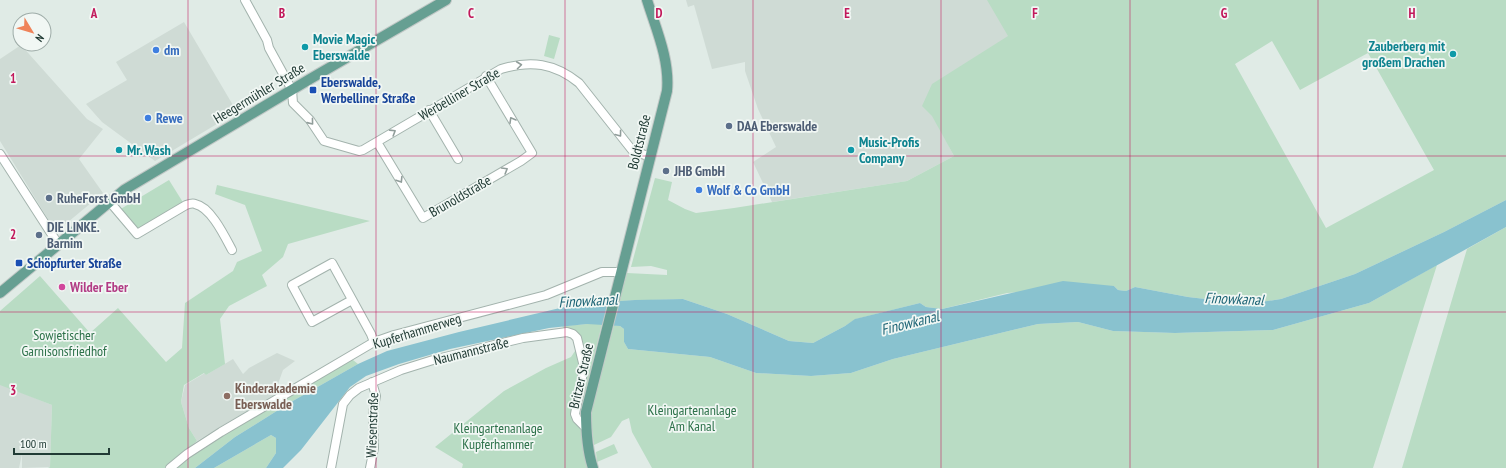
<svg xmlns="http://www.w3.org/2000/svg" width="1506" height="468" font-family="'PT Sans Narrow',sans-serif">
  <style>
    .built { fill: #cfdbd5 }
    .green { fill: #b9dcc4; fill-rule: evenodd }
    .water { fill: #89c2cf }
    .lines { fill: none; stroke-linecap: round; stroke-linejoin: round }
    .minor-casing { stroke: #a3b3ad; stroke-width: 10 }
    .major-casing { stroke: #c1c8c6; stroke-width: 12 }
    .minor { stroke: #fff; stroke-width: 8 }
    .major { stroke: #669f92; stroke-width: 10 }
    .oneway { stroke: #909d9a }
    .grid { fill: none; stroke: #c2185b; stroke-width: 1; stroke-opacity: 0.55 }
    .culture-dot { fill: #0f9aa8; stroke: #f1f7f4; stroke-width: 1.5 }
    .shop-dot { fill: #3f7fe0; stroke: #f1f7f4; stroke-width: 1.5 }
    .transit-dot { fill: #1a4fb4; stroke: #f1f7f4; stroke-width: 1.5 }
    .service-dot { fill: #5c6f8a; stroke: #f1f7f4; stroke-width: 1.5 }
    .hotel-dot { fill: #d1479c; stroke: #f1f7f4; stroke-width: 1.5 }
    .education-dot { fill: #8d6e63; stroke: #f1f7f4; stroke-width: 1.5 }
    .labels { text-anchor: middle; stroke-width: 3.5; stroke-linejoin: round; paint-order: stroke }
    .culture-label { font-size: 14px; font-weight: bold; fill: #0d838f; stroke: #f1f7f4; text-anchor: start }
    .shop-label { font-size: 14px; font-weight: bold; fill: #366cbe; stroke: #f1f7f4; text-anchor: start }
    .transit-label { font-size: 14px; font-weight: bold; fill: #164399; stroke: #f1f7f4; text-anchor: start }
    .street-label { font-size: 14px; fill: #213b35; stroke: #f1f7f4 }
    .service-label { font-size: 14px; font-weight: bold; fill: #4e5e75; stroke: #f1f7f4; text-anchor: start }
    .hotel-label { font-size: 14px; font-weight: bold; fill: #b23c85; stroke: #f1f7f4; text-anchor: start }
    .park-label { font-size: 14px; fill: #2c7149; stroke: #f1f7f4 }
    .education-label { font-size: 14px; font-weight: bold; fill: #785e54; stroke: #f1f7f4; text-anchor: start }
    .water-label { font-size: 15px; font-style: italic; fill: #1d6475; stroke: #f1f7f4 }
    .grid-label { font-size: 13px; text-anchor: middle; font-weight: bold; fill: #c2185b; stroke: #f1f7f4; stroke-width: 3.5; stroke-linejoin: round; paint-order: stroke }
  </style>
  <rect width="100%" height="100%" fill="#e0ebe6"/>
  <path class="built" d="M686 0H1110L933 116 954 156 907 181 772 202 753 162 776 147 758 109 745 71V62L712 69 694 5 688 7Z
    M184 22 237 112 155 161 102 122 86 104 127 80 116 62Z
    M21 45 87 119 103 129 79 159 103 193 56 232 0 141V59Z
    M277 353 295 361 283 370 278 384 282 390 197 441 189 428 181 402 185 385 205 373 206 375 233 359 243 374 249 368Z
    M0 384 52 405 50 467 22 468V454L19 468H0Z"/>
  <path class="green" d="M987 0H1506V200L1444 232 1355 274 1281 299 1248 304 1188 297 1135 287 1126 291 1118 290 1114 286 1007 293 942 309 926 307 920 303 856 319 845 326 813 343 789 341 727 314 683 299 619 301 627 273 667 275V270L651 266 631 267 655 178 672 182 668 200 685 209 696 213 734 208 907 181 954 156 932 116 922 106 932 84 1008 36ZM1272 41 1300 90 1368 53 1434 170 1326 228 1235 64Z
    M549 35 560 38 554 59 544 56Z
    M169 180 184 204 136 231 119 210Z
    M217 185 370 221 288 244 283 257 262 275 267 286 229 306 220 319 225 364 206 375 204 373 184 385 181 402 189 428 197 441 186 450 187 453 342 360H353L358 364 291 402 235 437 195 468H48L50 467 52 405 0 385V311L40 276 90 333 118 308 166 362 182 348 185 303 233 271 237 262 262 251 245 205 215 194Z
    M1506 227V468H1402L1467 249Z
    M1437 265 1373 468H652L632 432 629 418 622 421 611 437 594 445 591 423 592 409 614 325 620 326 624 329V342L628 349 710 357 756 373 811 376 851 373 893 359 1038 324 1078 322 1113 331 1175 333 1273 330 1369 303Z
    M587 324H602L592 364 584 410 589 468H462L463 464 435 447 504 391 546 368 571 357 577 348 574 341 562 326Z
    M271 435 276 438V453L266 468H214Z
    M614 444 618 453 597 462 596 452Z"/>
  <path class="water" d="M1506 200V227L1369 303 1273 330 1175 333 1113 331 1078 322 1038 324 893 359 851 373 811 376 756 373 710 357 628 349 624 342V329L620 326 587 324 549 328 450 349 399 364 366 376 350 387 301 450 283 468H266L276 453V438L271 435 214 468H195L235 437 291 402 358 364 387 351 459 332 577 304 635 300 683 299 727 314 789 341 813 343 845 326 855 319 920 303 926 307 942 309 1063 281 1114 286 1118 290 1126 291 1135 287 1188 297 1248 304 1281 299 1355 274 1444 232Z"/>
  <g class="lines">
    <g class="minor-casing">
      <path id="minor" d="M245 0 267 40 269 48 292 90 293 103 310 120 324 141 359 151 363 150 501 69C531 60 554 63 579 83L632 150 650 157
        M429 110 458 159
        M377 142 423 218 521 161 532 153 486 76
        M0 154 58 244
        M109 201 137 234 186 205C189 204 193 203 195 204 211 207 225 237 232 250
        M352 300 312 322 292 285 332 263 371 334 374 342
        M170 468 187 454 221 432 374 342 394 335 546 295 602 272H620
        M331 468 343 404 350 395 359 388 401 370 433 360 523 338 567 332 573 334 577 338 584 367 575 414 577 419 586 428
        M370 468 374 448 373 413 376 396 372 382"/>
    </g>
    <g class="major-casing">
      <path id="major" d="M0 293 124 190 310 79 446 0
        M593 468C587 450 586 430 586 412L667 91C670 60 656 29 647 0"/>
    </g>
    <use href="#minor" class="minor"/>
    <use href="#major" class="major"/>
  </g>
  <defs><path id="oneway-chevron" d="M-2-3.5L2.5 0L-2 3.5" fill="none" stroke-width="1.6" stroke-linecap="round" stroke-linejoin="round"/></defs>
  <g class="oneway">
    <use href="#oneway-chevron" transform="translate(519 65) rotate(-7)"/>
    <use href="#oneway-chevron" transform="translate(512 120) rotate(-120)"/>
    <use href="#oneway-chevron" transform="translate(311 122) rotate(51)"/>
    <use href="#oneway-chevron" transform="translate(393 132) rotate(-32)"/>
    <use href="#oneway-chevron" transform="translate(619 134) rotate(53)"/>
    <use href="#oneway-chevron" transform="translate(505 170) rotate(-31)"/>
    <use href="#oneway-chevron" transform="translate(400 180) rotate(58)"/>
  </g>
  <path class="grid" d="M188 0V468M376 0V468M565 0V468M753 0V468M941 0V468M1130 0V468M1318 0V468M0 156H1506M0 312H1506"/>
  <g class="culture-dot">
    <circle cx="305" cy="47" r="4"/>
    <circle cx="1453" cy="54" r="4"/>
    <circle cx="119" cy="150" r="4"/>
    <circle cx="851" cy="150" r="4"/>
  </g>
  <g class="shop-dot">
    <circle cx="156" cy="50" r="4"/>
    <circle cx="148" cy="118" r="4"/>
    <circle cx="699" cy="190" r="4"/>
  </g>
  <g class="transit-dot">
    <rect x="309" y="86" width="8" height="8" rx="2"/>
    <rect x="15" y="259" width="8" height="8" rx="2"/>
  </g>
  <g class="service-dot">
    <circle cx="729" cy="126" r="4"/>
    <circle cx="666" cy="171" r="4"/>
    <circle cx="49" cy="198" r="4"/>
    <circle cx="39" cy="235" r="4"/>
  </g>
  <circle class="hotel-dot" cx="62" cy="287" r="4"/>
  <circle class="education-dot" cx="227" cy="396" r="4"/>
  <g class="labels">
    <g class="culture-label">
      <text x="313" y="44">Movie Magic<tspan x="313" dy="16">Eberswalde</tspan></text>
      <text x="1445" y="51" text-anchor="end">Zauberberg mit<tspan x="1445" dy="16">großem Drachen</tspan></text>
      <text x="859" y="147">Music-Profis<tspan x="859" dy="16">Company</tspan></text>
      <text x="127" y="155">Mr. Wash</text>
    </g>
    <g class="shop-label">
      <text x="164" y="55">dm</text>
      <text x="156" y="123">Rewe</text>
      <text x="707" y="195">Wolf &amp; Co GmbH</text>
    </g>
    <g class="transit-label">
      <text x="321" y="87">Eberswalde,<tspan x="321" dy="16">Werbelliner Straße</tspan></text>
      <text x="27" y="268">Schöpfurter Straße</text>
    </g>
    <g class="street-label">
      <text transform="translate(259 93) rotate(-31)" y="5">Heegermühler Straße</text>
      <text transform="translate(459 94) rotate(-30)" y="5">Werbelliner Straße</text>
      <text transform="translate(639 142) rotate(-76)" y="5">Boldtstraße</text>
      <text transform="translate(460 196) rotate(-30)" y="5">Brunoldstraße</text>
      <text transform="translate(417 331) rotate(-17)" y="5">Kupferhammerweg</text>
      <text transform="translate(471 351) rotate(-14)" y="5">Naumannstraße</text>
      <text transform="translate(581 376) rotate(-77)" y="5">Britzer Straße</text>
      <text transform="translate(372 425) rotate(-88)" y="5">Wiesenstraße</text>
    </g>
    <g class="service-label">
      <text x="737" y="131">DAA Eberswalde</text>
      <text x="674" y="176">JHB GmbH</text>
      <text x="57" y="203">RuheForst GmbH</text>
      <text x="47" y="232">DIE LINKE.<tspan x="47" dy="16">Barnim</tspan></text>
    </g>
    <g class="hotel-label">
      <text x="70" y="292">Wilder Eber</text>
    </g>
    <g class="park-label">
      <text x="64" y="340">Sowjetischer<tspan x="64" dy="16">Garnisonsfriedhof</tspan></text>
      <text x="692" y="415">Kleingartenanlage<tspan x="692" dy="16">Am Kanal</tspan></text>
      <text x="498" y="433">Kleingartenanlage<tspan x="498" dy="16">Kupferhammer</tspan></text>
    </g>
    <g class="education-label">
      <text x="235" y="393">Kinderakademie<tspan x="235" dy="16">Eberswalde</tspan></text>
    </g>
    <g class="water-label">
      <text transform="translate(1234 299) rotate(2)" y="5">Finowkanal</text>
      <text transform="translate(588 301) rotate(-3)" y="5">Finowkanal</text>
      <text transform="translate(910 323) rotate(-14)" y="5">Finowkanal</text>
    </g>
  </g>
  <g class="grid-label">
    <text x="94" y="18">A</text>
    <text x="282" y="18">B</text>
    <text x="471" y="18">C</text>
    <text x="659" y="18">D</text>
    <text x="847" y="18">E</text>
    <text x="1035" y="18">F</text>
    <text x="1224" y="18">G</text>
    <text x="1412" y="18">H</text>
    <text x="13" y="83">1</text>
    <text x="13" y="239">2</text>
    <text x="13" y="395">3</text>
  </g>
  <g transform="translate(32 32) rotate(128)"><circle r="19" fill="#f1f7f4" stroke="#9eaca8"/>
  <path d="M0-3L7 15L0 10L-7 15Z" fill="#ef835a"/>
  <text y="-6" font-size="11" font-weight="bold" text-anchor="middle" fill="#213b35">N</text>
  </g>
  <path d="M14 448v6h95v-6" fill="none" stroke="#213b35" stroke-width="2"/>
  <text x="20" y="448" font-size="12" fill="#213b35" stroke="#f1f7f4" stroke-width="3" paint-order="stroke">100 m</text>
</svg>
